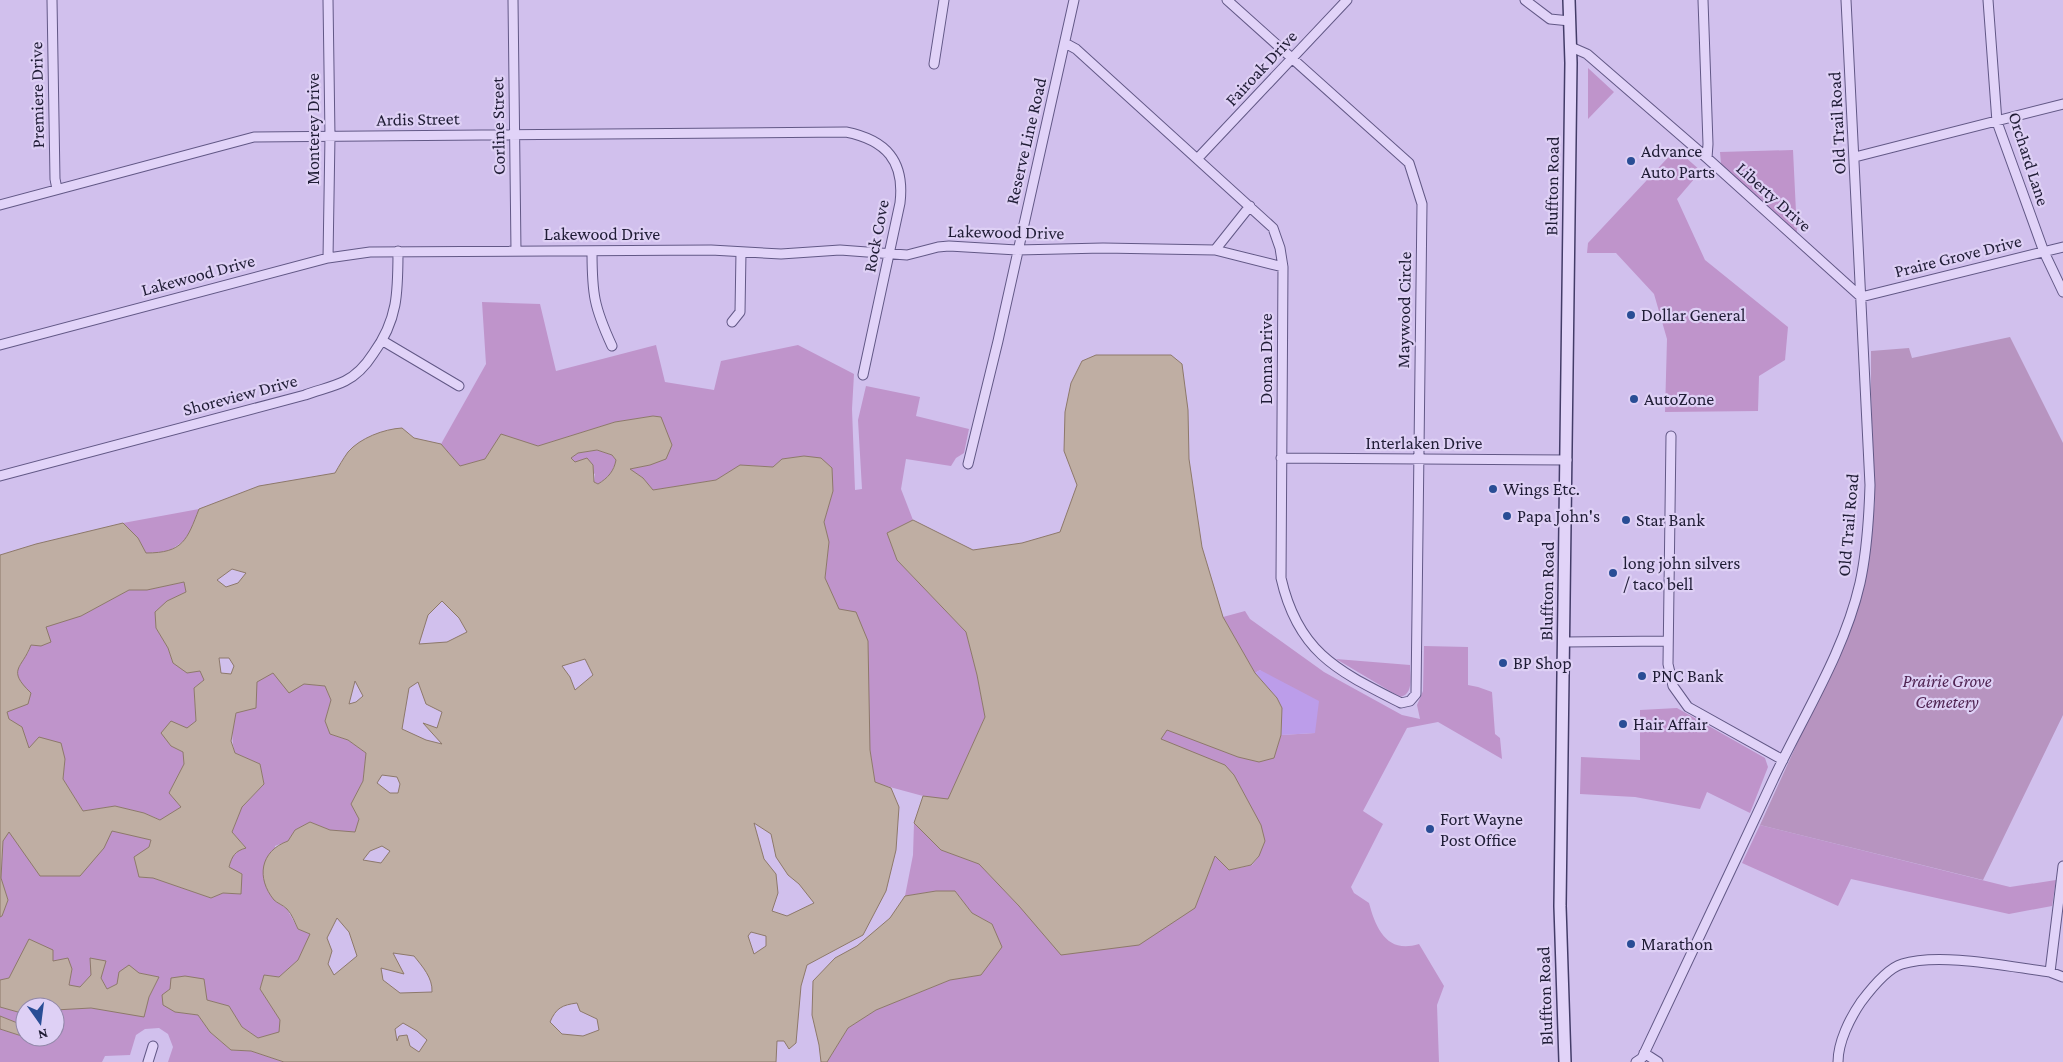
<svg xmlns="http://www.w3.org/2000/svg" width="2063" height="1062" font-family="'Crimson Pro',serif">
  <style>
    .green { fill: #bf94cb }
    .sand { fill: #bc9dea }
    .cemetery { fill: #b794c0 }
    .water { fill: #bfaea3; stroke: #8d796a; fill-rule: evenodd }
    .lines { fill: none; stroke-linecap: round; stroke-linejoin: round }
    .street-casing { stroke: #625886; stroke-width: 11 }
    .secondary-casing { stroke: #433c68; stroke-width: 14 }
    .street { stroke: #e1d3f8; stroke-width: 9 }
    .secondary { stroke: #e1d3f8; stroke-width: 11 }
    .poi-dot { fill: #294d95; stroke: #ded0f5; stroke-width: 2 }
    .labels { text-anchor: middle; stroke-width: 4.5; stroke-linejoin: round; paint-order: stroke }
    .street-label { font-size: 18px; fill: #201d36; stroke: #ded0f5 }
    .poi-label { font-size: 18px; fill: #201d36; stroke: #ded0f5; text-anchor: start }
    .park-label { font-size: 18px; font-style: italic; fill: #4f2352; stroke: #ded0f5 }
  </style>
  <rect width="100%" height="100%" fill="#d1c0ed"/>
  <path class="green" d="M1588 68 1614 92 1588 119Z
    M1676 149 1701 171 1677 199 1705 260 1788 327 1785 360 1759 376 1758 411 1665 412 1667 339 1654 294 1616 253H1587L1588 243Z
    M1793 150 1797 233 1721 164 1720 152Z
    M482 302 540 304 556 371 656 345 665 382 714 390 721 361 798 345 854 374 852 409 855 490 862 489 858 420 866 386 920 397 916 416 969 429 964 453 956 458 951 466 906 459 901 489 913 520 887 533 897 560 966 632 977 675 985 717 948 800 923 796 875 783 870 750 839 610 825 578 829 542 824 522 833 491 804 456 782 459 773 467 740 465 716 480 653 490 643 478 630 469 650 465 661 417 653 416 615 422 538 446 501 435 485 459 460 466 441 444 486 364Z
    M597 450 612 455 616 460C614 471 608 478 598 484L594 482 595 474 574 462 571 458 578 453Z
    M199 509 188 538 166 553H146L138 538 123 523Z
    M184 582 186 592 167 601 156 628 168 648 173 663 200 670 204 680 194 688 196 721 171 746 183 752 184 764 169 793 181 807 161 820 144 813 115 806 83 811 63 779 65 759 29 749 22 728 9 719 7 712 20 706 31 693 21 684 17 674 18 664 28 653 31 645 45 627 59 621 81 616 129 590H147Z
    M1245 611 1250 619 1324 672 1402 715 1420 719 1417 705 1423 691 1424 646 1468 647V685L1478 687 1492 692 1495 734 1500 738 1502 759 1438 722 1407 728 1363 811 1383 824 1351 887 1354 893 1369 903C1376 929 1387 954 1419 944L1444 986 1437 1005 1439 1062H827L848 1028 876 1010 950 980 981 975 992 924 972 913 955 891H936L905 896 913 855 914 823 941 850 979 864 1019 906 1195 908 1215 856 1229 870 1252 865 1259 856 1248 801 1234 775 1160 739 1167 729 1238 757 1274 758 1281 735 1315 733 1260 670 1255 673 1223 617Z
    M1336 659 1410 665C1410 677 1414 694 1400 697Z
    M273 673 304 684 325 686 331 700 325 721 330 734 348 740 366 753 363 781 351 804 359 819 355 833 330 830 310 822 295 830 288 841 275 846 274 900 287 909 298 929 311 934 298 960 279 977 264 975 260 989 280 1020V1032L258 1038 242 1027 229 1006 207 1000 175 1012 198 1015 210 1032 231 1050 251 1051 284 1062H168L173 1047 168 1034 159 1028 145 1029 136 1035 130 1055 105 1056 102 1062H0V1029L33 1040V1037H55V1010L58 1009 91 1008 144 1016 149 997 159 977 139 973 107 989 91 958V975L79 988 69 985 72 969 62 960 53 961 30 939 9 978 0 980V917L2 916 8 900 1 878 3 841 9 831 104 848 112 830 151 840 139 877 153 878 211 898 223 893 241 894C233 876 218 855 246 848L232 832 242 807 264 784 260 764 235 753C227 728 238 701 256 683 260 679 268 676 273 673Z
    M1677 708 1765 758 1768 767 1750 813 1707 792 1700 809 1635 797 1580 794 1581 757 1640 760V710Z
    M1760 825 2010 887 2056 880 2052 906 2009 914 1851 879 1838 906 1742 863Z
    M0 1007 25 1014V1026L0 1016Z"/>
  <path class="sand" d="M1260 670 1319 701 1315 733 1281 735 1282 708 1277 698 1255 673Z"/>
  <path class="cemetery" d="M2010 337 2063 443V715L1983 880 1760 825 1805 726 1868 564 1875 501 1871 394V351L1909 348 1912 358Z"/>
  <path class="water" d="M1096 355H1171L1182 364 1188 410 1189 459 1202 547 1223 617 1255 673 1277 698 1282 708 1281 735 1274 758 1259 762 1238 757 1167 730 1161 739 1225 765 1234 775 1261 825 1265 841 1259 856 1251 865 1229 870 1215 856 1195 908 1139 945 1061 955 1019 906 979 864 941 850 914 823 923 796 948 799 985 717 977 675 966 632 897 560 887 533 913 520 973 550 1022 543 1060 532 1077 485 1064 451 1065 412 1071 383 1082 361Z
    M653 416 661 417 672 445 666 459 650 465 630 469 643 478 653 490 716 480 740 465 773 467 782 459 804 456 821 458 832 468 833 491 824 522 829 542 825 578 839 609 856 612 868 641 870 750 875 782 891 788 899 807 896 850 886 891 863 935 807 965 801 986 796 1043 789 1049 784 1041H777L776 1062H284L251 1051 231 1050 210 1032 198 1015 175 1012 163 1005 162 995 170 989 171 978 185 976 204 979 207 1000 229 1006 242 1027 258 1038 279 1032 280 1020 260 989 264 975 279 977 298 960 310 934 298 929C295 923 292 914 287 909 283 905 277 903 274 900 256 878 260 851 288 841L295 830 310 822 330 830 355 832 359 819 351 804 363 781 366 753 348 740 330 734 325 721 331 700 325 686 304 684 289 693 273 673 257 682 256 708 236 713 231 741 235 753 260 764 264 784 242 807 232 832 246 848C235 851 232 856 229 867L242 874 241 894 223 893 211 898 153 878 139 877 134 857 149 847 151 840 112 831 104 848 80 876H40L9 832 3 841 1 878 8 900 2 916 0 917V555L36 544 123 523 138 538 146 553C183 553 187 540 199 509L259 486 335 473C339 466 343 459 348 452 360 438 384 429 402 428L414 438 441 444 460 466 485 459 501 434 538 446 615 422ZM597 450 612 455 616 460C614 471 608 478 598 484L594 482 593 465 587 458 575 462 571 458 578 453ZM232 569 246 573 238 583 226 587 217 580ZM184 582 186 592 167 601 155 612 156 628 168 648 173 663 187 673 200 671 204 680 194 688 196 721 187 728 171 721 161 733 171 746 183 752 184 764 169 793 181 807 160 820 144 813 115 806 83 811 63 779 65 759 61 743 39 737 29 748 22 727 9 719 7 712 28 704 31 693C6 669 22 669 31 645L41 646 51 642 46 627 81 616 129 590H147ZM442 601 459 618 467 632 447 642 419 644 428 615ZM229 658 234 666 231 674 221 673 219 658ZM585 659 593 675 575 690 570 677 562 666ZM355 681 363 696 356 702 349 704ZM418 682 426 704 442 712 437 728 423 723 442 744 426 740 402 729 409 688ZM382 775 397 777 400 784 398 793H390L377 783ZM754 823 771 834 776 857 788 875 799 884 814 903 787 916 772 911 778 893 776 874 764 859ZM382 846 390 851 381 863 363 860 370 851ZM337 918 349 932 357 956 334 975 328 964 332 951 327 938ZM751 932 766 936V946L754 954 748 936ZM393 953 414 956C422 966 433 978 432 992L400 993 383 980 381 968 404 974ZM577 1003 580 1011 597 1019 599 1030 583 1036 562 1034 550 1022C556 1008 562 1005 577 1003ZM403 1023 417 1031 427 1040 419 1052 410 1046 407 1035 399 1036 397 1041 395 1029Z
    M936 891H955L972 913 992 924 1002 947 981 975 950 980 876 1010 848 1028 827 1062H821L819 1045 812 1015 813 981 835 958 857 946 890 918 905 896Z
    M29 939 53 950V961L68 958 72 969 69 985 80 987 91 975 90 958 106 961 101 978 107 989 117 984 119 972 129 965 139 973 159 977 149 997 144 1017 91 1008 55 1010V1007H25V1014L0 1007V980L9 978Z
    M0 1016 25 1026V1037H33L34 1040 0 1029Z"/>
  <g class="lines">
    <g class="street-casing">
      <path id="street" d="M52 0 55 179 57 189
        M513 0 516 251
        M1525 0 1550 19 1570 21
        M1703 0 1708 144 1707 158
        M1988 0 1997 122 2044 252 2063 292
        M1065 43 1076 49 1273 228 1280 248 1283 267 1281 578C1298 653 1338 671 1401 703L1410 701 1416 694 1422 204 1409 163 1227 0
        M1571 47 1587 54 1707 158 1861 297 2063 247
        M934 64 944 0
        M1855 157 2063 104
        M1198 158 1347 0
        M0 205 254 137 846 132C886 140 905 161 900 203L863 375
        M1215 250 1250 206
        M592 251C592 294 594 307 612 346
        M328 258 330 136 328 0
        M732 322 740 312 741 252
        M383 341 459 386
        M0 345 328 258 370 252 711 250 781 254 840 250 907 255 938 247 949 246 1017 250 1103 248 1215 250 1283 267
        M1671 436 1668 664 1673 686 1688 707 1783 760
        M1281 458 1567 460
        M968 464 998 341 1074 0
        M0 476 305 395C318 390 333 387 345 381 357 375 366 365 373 354 398 320 398 292 398 251
        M1564 642 1668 641
        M2050 972 2063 866
        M1644 1053 1658 1062
        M148 1062 153 1046
        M1636 1062 1642 1058C1685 966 1730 873 1773 780 1803 716 1844 653 1860 583 1867 551 1869 518 1870 485L1846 0
        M1838 1062C1838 1042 1850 1018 1861 1002 1870 990 1888 968 1902 964 1940 952 2010 967 2050 972L2063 977"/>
    </g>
    <g class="secondary-casing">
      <path id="secondary" d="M1565 1062 1560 906 1571 63 1569 0"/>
    </g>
    <use href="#street" class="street"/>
    <use href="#secondary" class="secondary"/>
  </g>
  <g class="poi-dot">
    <circle cx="1631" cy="161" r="5"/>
    <circle cx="1631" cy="315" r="5"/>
    <circle cx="1634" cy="399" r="5"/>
    <circle cx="1493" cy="489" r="5"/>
    <circle cx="1507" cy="516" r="5"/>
    <circle cx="1626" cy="520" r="5"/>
    <circle cx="1613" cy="573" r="5"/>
    <circle cx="1503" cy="663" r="5"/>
    <circle cx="1642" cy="676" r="5"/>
    <circle cx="1623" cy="724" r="5"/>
    <circle cx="1430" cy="829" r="5"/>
    <circle cx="1631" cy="944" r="5"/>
  </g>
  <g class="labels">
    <g class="street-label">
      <text transform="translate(1261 68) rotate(-47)" y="6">Fairoak Drive</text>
      <text transform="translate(37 95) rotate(-91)" y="6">Premiere Drive</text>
      <text transform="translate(418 119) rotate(-1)" y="6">Ardis Street</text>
      <text transform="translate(1837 123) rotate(-93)" y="6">Old Trail Road</text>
      <text transform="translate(498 126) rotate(-91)" y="6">Corline Street</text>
      <text transform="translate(313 129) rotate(-90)" y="6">Monterey Drive</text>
      <text transform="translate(1026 141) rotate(-77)" y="6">Reserve Line Road</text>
      <text transform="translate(2029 159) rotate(72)" y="6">Orchard Lane</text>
      <text transform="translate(1552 186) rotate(-89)" y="6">Bluffton Road</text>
      <text transform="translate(1774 197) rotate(42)" y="6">Liberty Drive</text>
      <text transform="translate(1006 232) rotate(1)" y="6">Lakewood Drive</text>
      <text x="602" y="240">Lakewood Drive</text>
      <text transform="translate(876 236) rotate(-79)" y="6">Rock Cove</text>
      <text transform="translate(1958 256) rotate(-14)" y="6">Praire Grove Drive</text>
      <text transform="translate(198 275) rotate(-15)" y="6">Lakewood Drive</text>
      <text transform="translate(1404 310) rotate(-89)" y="6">Maywood Circle</text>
      <text transform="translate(1266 359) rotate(-90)" y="6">Donna Drive</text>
      <text transform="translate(240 395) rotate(-15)" y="6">Shoreview Drive</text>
      <text x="1424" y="449">Interlaken Drive</text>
      <text transform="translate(1848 525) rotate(-85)" y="6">Old Trail Road</text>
      <text transform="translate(1547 591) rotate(-89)" y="6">Bluffton Road</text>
      <text transform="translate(1545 996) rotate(-92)" y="6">Bluffton Road</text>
    </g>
    <g class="poi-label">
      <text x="1641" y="157">Advance<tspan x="1641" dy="21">Auto Parts</tspan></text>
      <text x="1641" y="321">Dollar General</text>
      <text x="1644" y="405">AutoZone</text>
      <text x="1503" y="495">Wings Etc.</text>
      <text x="1517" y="522">Papa John's</text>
      <text x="1636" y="526">Star Bank</text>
      <text x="1623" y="569">long john silvers<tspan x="1623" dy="21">/ taco bell</tspan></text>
      <text x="1513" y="669">BP Shop</text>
      <text x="1652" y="682">PNC Bank</text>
      <text x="1633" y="730">Hair Affair</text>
      <text x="1440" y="825">Fort Wayne<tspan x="1440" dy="21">Post Office</tspan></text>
      <text x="1641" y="950">Marathon</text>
    </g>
    <g class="park-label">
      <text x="1947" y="687">Prairie Grove<tspan x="1947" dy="21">Cemetery</tspan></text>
    </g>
  </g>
  <g transform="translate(40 1022) rotate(166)"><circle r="24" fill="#ded0f5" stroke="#9288a9"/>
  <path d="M0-4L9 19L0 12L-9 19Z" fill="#294d95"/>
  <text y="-8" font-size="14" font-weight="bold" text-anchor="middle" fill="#201d36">N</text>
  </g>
</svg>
